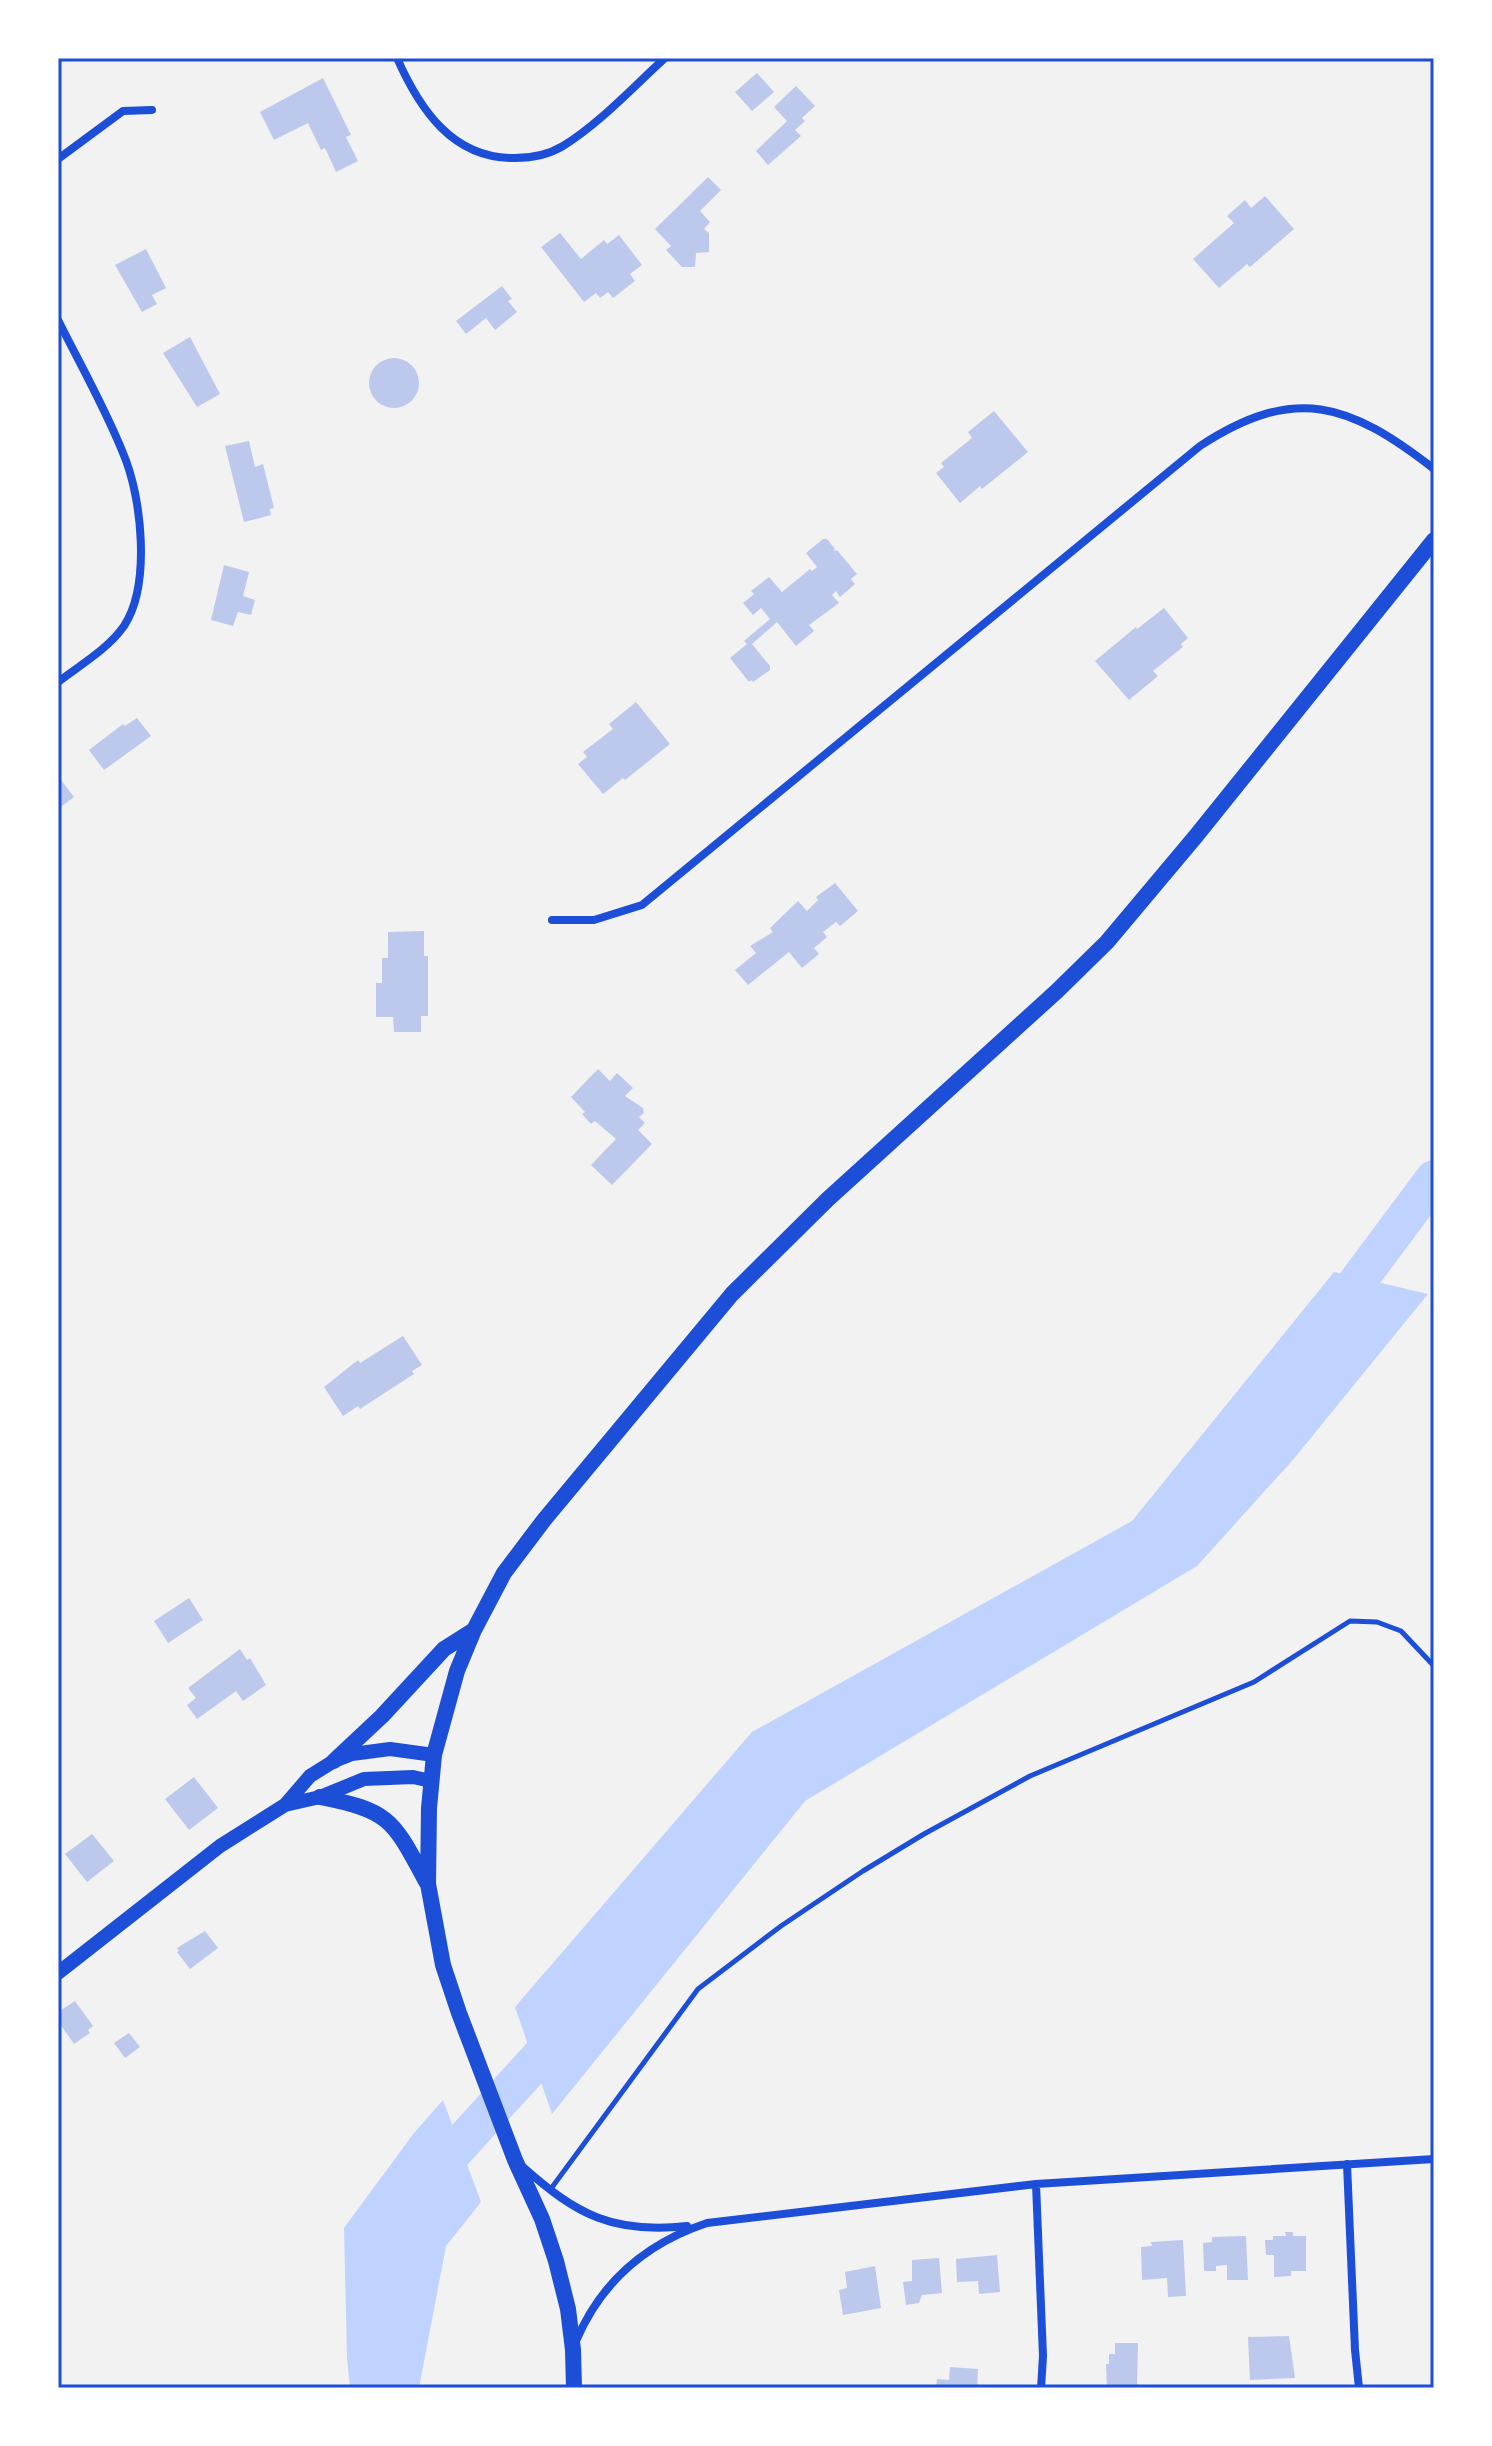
<svg xmlns="http://www.w3.org/2000/svg" width="1492" height="2446" font-family="Literata,serif">
  <style>
    .water { fill: #bfd3fe }
    .lines { fill: none; stroke-linecap: round; stroke-linejoin: round }
    .river { stroke: #bfd3fe; stroke-width: 38 }
    .building { fill: #bdc9ec }
    .service { stroke: #1d4ed8; stroke-width: 5 }
    .minor { stroke: #1d4ed8; stroke-width: 8 }
    .tertiary { stroke: #1d4ed8; stroke-width: 14 }
    .secondary { stroke: #1d4ed8; stroke-width: 16 }
    .neatline { fill: none; stroke: #1d4ed8; stroke-width: 3 }
  </style>
  <rect width="100%" height="100%" fill="#f2f2f2"/>
  <path class="water" d="M1334 1272 1428 1294 1292 1461 1197 1566 805 1801 552 2114 515 2007 752 1732 1132 1521Z
    M443 2100 481 2202 446 2246 419 2388H350L347 2358 344 2228 414 2133Z"/>
  <g class="lines">
    <path class="river" d="M1329 1320 1434 1179
      M425 2183 569 2025"/>
  </g>
  <path class="building" d="M757 73 774 92 752 111 735 92Z
    M323 78 351 135 346 137 358 161 336 172 325 148 321 150 308 123 274 140 260 112Z
    M796 86 815 106 802 118 805 121 795 130 801 136 768 165 756 151 787 121 774 107Z
    M708 177 721 190 700 211 710 222 704 229 709 233V252L696 253 695 267H682L666 250 671 246 655 229Z
    M1265 196 1294 229 1250 267 1247 264 1219 288 1193 259 1234 223 1227 216 1245 200 1251 208Z
    M560 233 581 259 604 240 607 244 619 235 642 265 630 274 635 281 613 298 608 292 600 298 596 293 584 302 541 247Z
    M146 249 166 288 152 295 157 304 142 312 115 265Z
    M502 286 512 299 508 301 517 312 495 330 486 318 466 334 456 321Z
    M190 337 220 394 197 407 163 353Z
    M369 383a25 25 0 1 1 50 0a25 25 0 1 1-50 0Z
    M994 411 1028 452 982 489 980 486 960 503 936 473 944 467 941 463 972 438 968 432Z
    M249 441 255 467 263 464 274 508 270 509 271 515 244 522 225 446Z
    M823 539H827L835 549 833 551 837 550 857 574 851 579 855 584 840 597 836 591 832 595 839 603 809 625 814 631 796 646 777 622 752 644 770 666V670L753 682 751 680 749 682 730 658 747 644 744 641 770 619 761 608 753 615 743 603 754 594 751 591 769 577 782 592 810 569 812 571 817 567 806 553Z
    M224 565 249 572 243 596 255 600 251 615 238 612 233 626 211 620Z
    M1164 608 1188 638 1181 644 1183 647 1153 671 1158 676 1129 700 1095 661 1136 627 1137 629Z
    M636 702 670 744 625 780 623 778 603 794 578 764 587 757 583 752 613 729 609 724Z
    M137 718 151 736 104 770 89 750 123 724 125 726Z
    M58 776 74 797 58 809Z
    M835 883 858 911 840 926 836 922 823 932 827 937 814 948 819 954 802 968 789 952 748 985 735 970 756 953 750 946 773 932 770 928 798 901 807 911 818 900 816 897Z
    M424 931V956H428V1016H421V1032H394L393 1017H376V983H382V958H388V932Z
    M598 1069 610 1081 617 1073 633 1088 625 1096 643 1108 644 1113 639 1117 645 1123 638 1130 652 1144 612 1185 591 1165 616 1139 595 1121 591 1124 582 1114 585 1112 571 1097Z
    M403 1336 422 1365 412 1371 414 1374 360 1409 358 1406 343 1416 324 1387 358 1360 360 1363Z
    M189 1598 203 1620 168 1643 154 1621Z
    M240 1649 247 1660 250 1658 266 1685 243 1701 236 1691 197 1719 187 1705 196 1698 188 1688Z
    M194 1777 218 1808 189 1830 165 1799Z
    M92 1834 114 1861 87 1882 65 1854Z
    M205 1931 218 1948 190 1969 177 1952 179 1951 177 1948Z
    M75 2001 93 2026 88 2030 90 2033 74 2044 58 2021V2012Z
    M129 2033 140 2047 125 2058 114 2043Z
    M1285 2232H1293V2236H1306V2271H1291V2276L1274 2277V2255H1266L1265 2240H1273V2236H1286Z
    M1246 2236 1248 2280H1227V2265L1216 2266V2271H1204L1203 2243 1212 2242V2237Z
    M1183 2240 1186 2296 1168 2297 1167 2278 1142 2280 1141 2247 1152 2246 1151 2242Z
    M997 2255 1000 2292 979 2294 978 2281 957 2282 956 2259Z
    M939 2258 942 2293 922 2295 919 2303 906 2305 903 2282 912 2281V2260Z
    M875 2266 881 2308 843 2315 839 2290 847 2288 845 2272Z
    M1289 2336 1295 2378 1250 2380 1248 2337Z
    M1115 2343H1138L1137 2388H1107L1106 2364H1109V2354H1115Z
    M950 2367 978 2369 977 2388H936L937 2379 949 2380Z"/>
  <g class="lines">
    <path class="service" d="M550 2190 698 1989 781 1926 863 1871 924 1834 1030 1776 1254 1682 1350 1621 1377 1622 1401 1631 1434 1666"/>
    <path class="minor" d="M397 58C420 110 453 159 515 158 532 158 548 155 563 146 600 123 632 88 665 58
      M58 159 123 111 152 110
      M58 320C80 364 105 408 123 453 142 497 151 585 124 626 108 649 80 665 58 682
      M552 920H594L642 905 1200 446C1295 384 1349 403 1434 469
      M1347 2164 1355 2350 1359 2388
      M523 2167C577 2215 613 2234 687 2226
      M1036 2184 1043 2356 1041 2388
      M576 2341C601 2282 647 2243 707 2223L1036 2184 1434 2159"/>
    <path class="tertiary" d="M285 1805 320 1797 364 1779 413 1777 431 1781
      M58 1973 220 1846 285 1805 310 1776 334 1761 352 1754 390 1749 434 1755"/>
    <path class="secondary" d="M334 1761 382 1716 444 1649 474 1630
      M320 1797C392 1811 393 1821 427 1883
      M574 2388 573 2350 568 2309 556 2261 542 2219 515 2160 459 2013 443 1965 428 1884 429 1808 434 1755 457 1671 474 1630 504 1573 544 1520 732 1294 828 1199 1057 991 1107 942 1196 836 1434 540"/>
  </g>
  <rect width="1492" height="2446" fill="none" stroke="#ffffff" stroke-width="120"/>
  <rect x="60" y="60" width="1372" height="2326" class="neatline"/>
</svg>
